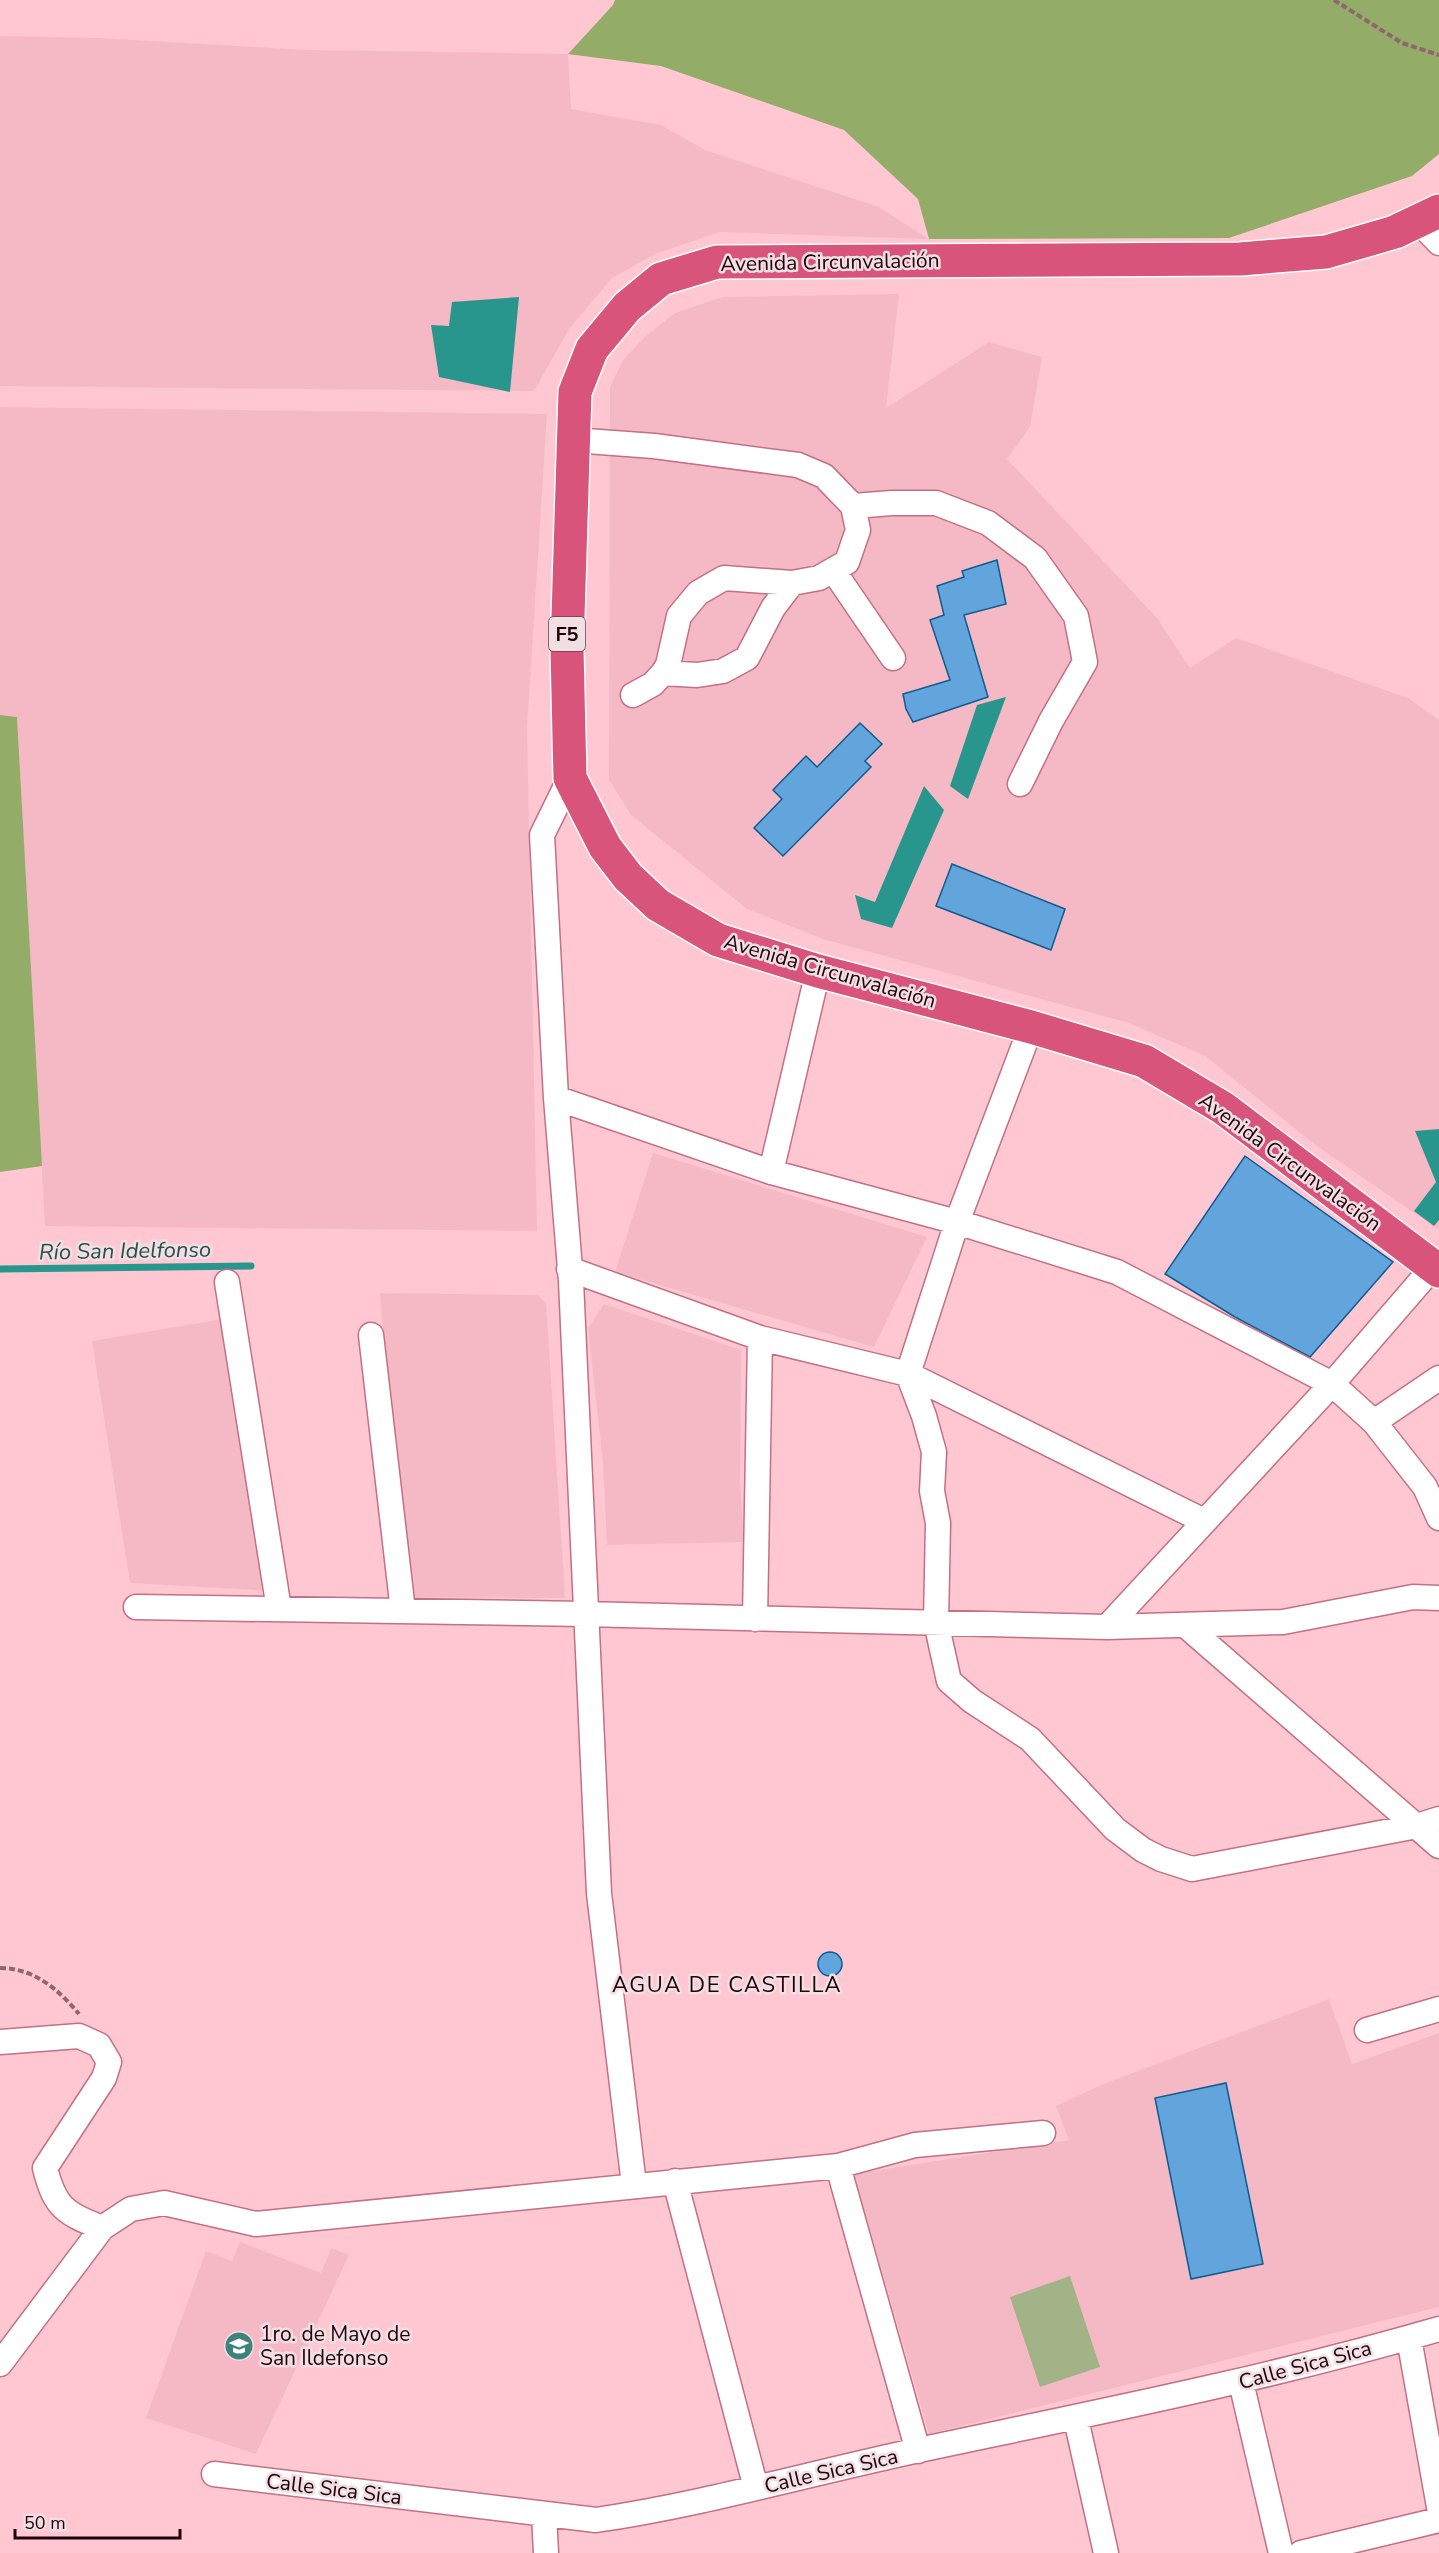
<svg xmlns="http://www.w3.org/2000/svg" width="1439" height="2553" font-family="'Nunito Sans',sans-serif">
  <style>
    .built { fill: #f5b9c5 }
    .green { fill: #a2b487 }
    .forest { fill: #93ac67 }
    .water { fill: #28968c }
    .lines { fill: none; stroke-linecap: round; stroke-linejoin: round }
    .stream { stroke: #28968c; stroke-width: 7 }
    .building { fill: #62a5dd; stroke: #105b8e; stroke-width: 1.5 }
    .minor-casing { stroke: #c37084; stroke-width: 27 }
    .highway-casing { stroke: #fff; stroke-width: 36 }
    .path { stroke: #8f656e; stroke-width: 4; stroke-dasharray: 6 3; stroke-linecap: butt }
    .minor { stroke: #fff; stroke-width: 24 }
    .highway { stroke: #d8547a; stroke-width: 33 }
    .labels { text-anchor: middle; stroke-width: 5; stroke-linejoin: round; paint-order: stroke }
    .shield { fill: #f2dfe3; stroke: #5e444b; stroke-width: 1.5 }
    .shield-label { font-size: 20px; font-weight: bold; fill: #1f020a }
    .street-label { font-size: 21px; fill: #1f020a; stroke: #f2dfe3 }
    .poi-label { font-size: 21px; fill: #1f020a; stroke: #f2dfe3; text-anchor: start }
    .water-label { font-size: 22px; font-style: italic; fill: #24524c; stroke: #f2dfe3 }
    .neighbourhood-label { font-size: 22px; letter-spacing: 1.5px; fill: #1f020a; stroke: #f2dfe3 }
  </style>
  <rect width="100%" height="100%" fill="#fec7d2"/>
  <path class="built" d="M0 36 99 38 308 50 568 54 571 109 661 125 705 150 879 207 929 239 720 232 655 254 612 278 569 329 534 391 0 386Z
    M899 294 886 408 989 342 1042 357 1030 427 1007 459 1157 618 1190 668 1236 638 1408 698 1439 720V1230L1314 1144 1205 1056 1129 1023 823 939 747 909 631 815 609 780 610 387 623 360 647 335 675 313 723 297Z
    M0 407 547 414 527 727 537 1231 45 1226 17 717 0 715Z
    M653 1153 927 1237 874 1347 615 1272Z
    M380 1293 537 1295 546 1303 565 1598 405 1597Z
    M604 1304 741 1350 740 1482 744 1542 607 1545 603 1462 588 1328Z
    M229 1318 273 1591 130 1583 92 1341Z
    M1329 1999 1352 2064 1439 2033V2307L929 2434 854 2174 1069 2140 1056 2106 1101 2085Z
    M240 2242 321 2273 331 2248 349 2255 256 2454 146 2418 206 2251 232 2261Z"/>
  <path class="green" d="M1070 2276 1100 2367 1040 2387 1010 2297Z"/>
  <path class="forest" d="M615 0H1439V154L1412 176 1229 238 929 239 918 199 844 130 661 66 568 54 613 5Z
    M0 715 17 717 42 1166 0 1172Z"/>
  <path class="water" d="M519 297 510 392 439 377 431 325 449 326 452 302Z
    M1006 697 968 799 950 786 977 705Z
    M924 786 944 810 892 928 861 919 855 895 875 902Z
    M1439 1129V1220L1434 1226 1414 1211 1436 1182 1415 1131Z"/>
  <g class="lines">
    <path class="stream" d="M0 1269 251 1266"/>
  </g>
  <path class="building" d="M997 560 1006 604 964 615 988 697 913 722 906 709 903 694 950 680 930 620 944 615 937 586 964 577 962 571Z
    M860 723 882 744 865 761 871 767 783 856 754 828 782 799 773 790 806 756 817 767Z
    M952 864 1065 909 1051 950 936 906Z
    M1245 1156 1393 1262 1310 1357 1235 1317 1165 1274Z
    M818 1964a12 12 0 1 1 24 0a12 12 0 1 1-24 0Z
    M1226 2083 1263 2264 1191 2279 1155 2098Z"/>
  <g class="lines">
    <g class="minor-casing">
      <path id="minor" d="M1418 221 1439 243
        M573 440 654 446 798 465 824 476 853 506 858 530 847 562 819 578 792 583 724 578 698 593 679 616 668 665 663 673 653 684 633 695
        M853 506 892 503H936L988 523 1035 558 1076 616 1085 662 1051 721 1020 784
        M833 570 893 658
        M663 673 697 675 723 671 747 658 773 608 792 583
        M570 778 542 835 556 1098 571 1281 599 1893 634 2185
        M1031 1027 957 1222 908 1374 924 1416 934 1452 932 1491 938 1523 936 1622 949 1681 972 1701 1030 1739 1115 1829 1143 1850 1161 1859 1192 1869 1417 1826 1439 1819
        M556 1098 771 1172 957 1222 1117 1272 1332 1384 1374 1422 1425 1487 1439 1518
        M771 1172 818 971
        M569 1269 760 1338 908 1374 1204 1521
        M227 1282 279 1609
        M371 1335 403 1611
        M1374 1422 1439 1378
        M136 1607 584 1614 1107 1627 1283 1622 1413 1597 1439 1598
        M755 1619 760 1338
        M1185 1625 1439 1846
        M1107 1627 1332 1384 1433 1267
        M1367 2030 1439 2009
        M0 2042 79 2036 99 2045 109 2062 104 2078 45 2168C55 2208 65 2213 102 2228
        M838 2166 918 2451
        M675 2181 756 2488
        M1409 2338 1439 2507
        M0 2364 102 2228 131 2209 164 2203 256 2224 838 2166 915 2145 1043 2133
        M1241 2382 1281 2553
        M1076 2419 1106 2553
        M214 2474 596 2520C705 2504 811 2473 919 2450 1093 2413 1267 2379 1439 2329
        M544 2514 546 2553
        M1301 2553 1439 2520"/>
    </g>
    <g class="highway-casing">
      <path id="highway" d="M1439 211 1395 232 1326 252 1240 259 717 262 661 279 627 307 592 349 575 392 567 649 570 778 605 847 628 877 658 905 718 940 818 971 1031 1027 1144 1061 1223 1108 1439 1271"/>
    </g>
    <path class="path" d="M1334 0 1402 43 1439 55
      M0 1968C34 1968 59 1990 79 2014"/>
    <use href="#minor" class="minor"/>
    <use href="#highway" class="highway"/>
  </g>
  <defs>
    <g id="school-disc" transform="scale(1.5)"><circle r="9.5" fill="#3d837b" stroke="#f2dfe3"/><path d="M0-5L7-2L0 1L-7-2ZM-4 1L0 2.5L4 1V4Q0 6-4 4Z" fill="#fff"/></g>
  </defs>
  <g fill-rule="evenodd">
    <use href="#school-disc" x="239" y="2346"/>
  </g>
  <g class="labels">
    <rect class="shield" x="549" y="617" width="36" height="34" rx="4.5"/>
    <g class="shield-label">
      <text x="567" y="641">F5</text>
    </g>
    <g class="street-label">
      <text transform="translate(830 262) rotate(-1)" y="7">Avenida Circunvalación</text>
      <text transform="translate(830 971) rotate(16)" y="7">Avenida Circunvalación</text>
      <text transform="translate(1290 1162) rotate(36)" y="7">Avenida Circunvalación</text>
      <text transform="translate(1305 2365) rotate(-15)" y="7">Calle Sica Sica</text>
      <text transform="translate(831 2471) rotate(-13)" y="7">Calle Sica Sica</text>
      <text transform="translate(334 2489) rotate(7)" y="7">Calle Sica Sica</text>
    </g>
    <g class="poi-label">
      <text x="260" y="2341">1ro. de Mayo de<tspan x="260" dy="24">San Ildefonso</tspan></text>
    </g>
    <g class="water-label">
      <text transform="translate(125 1250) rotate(-1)" y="8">Río San Idelfonso</text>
    </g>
    <g class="neighbourhood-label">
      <text x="727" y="1992">AGUA DE CASTILLA</text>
    </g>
  </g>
  <path d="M15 2529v9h165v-9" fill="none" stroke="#1f020a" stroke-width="3"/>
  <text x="24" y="2529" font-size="18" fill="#1f020a" stroke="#f2dfe3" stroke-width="4.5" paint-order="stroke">50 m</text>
</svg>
